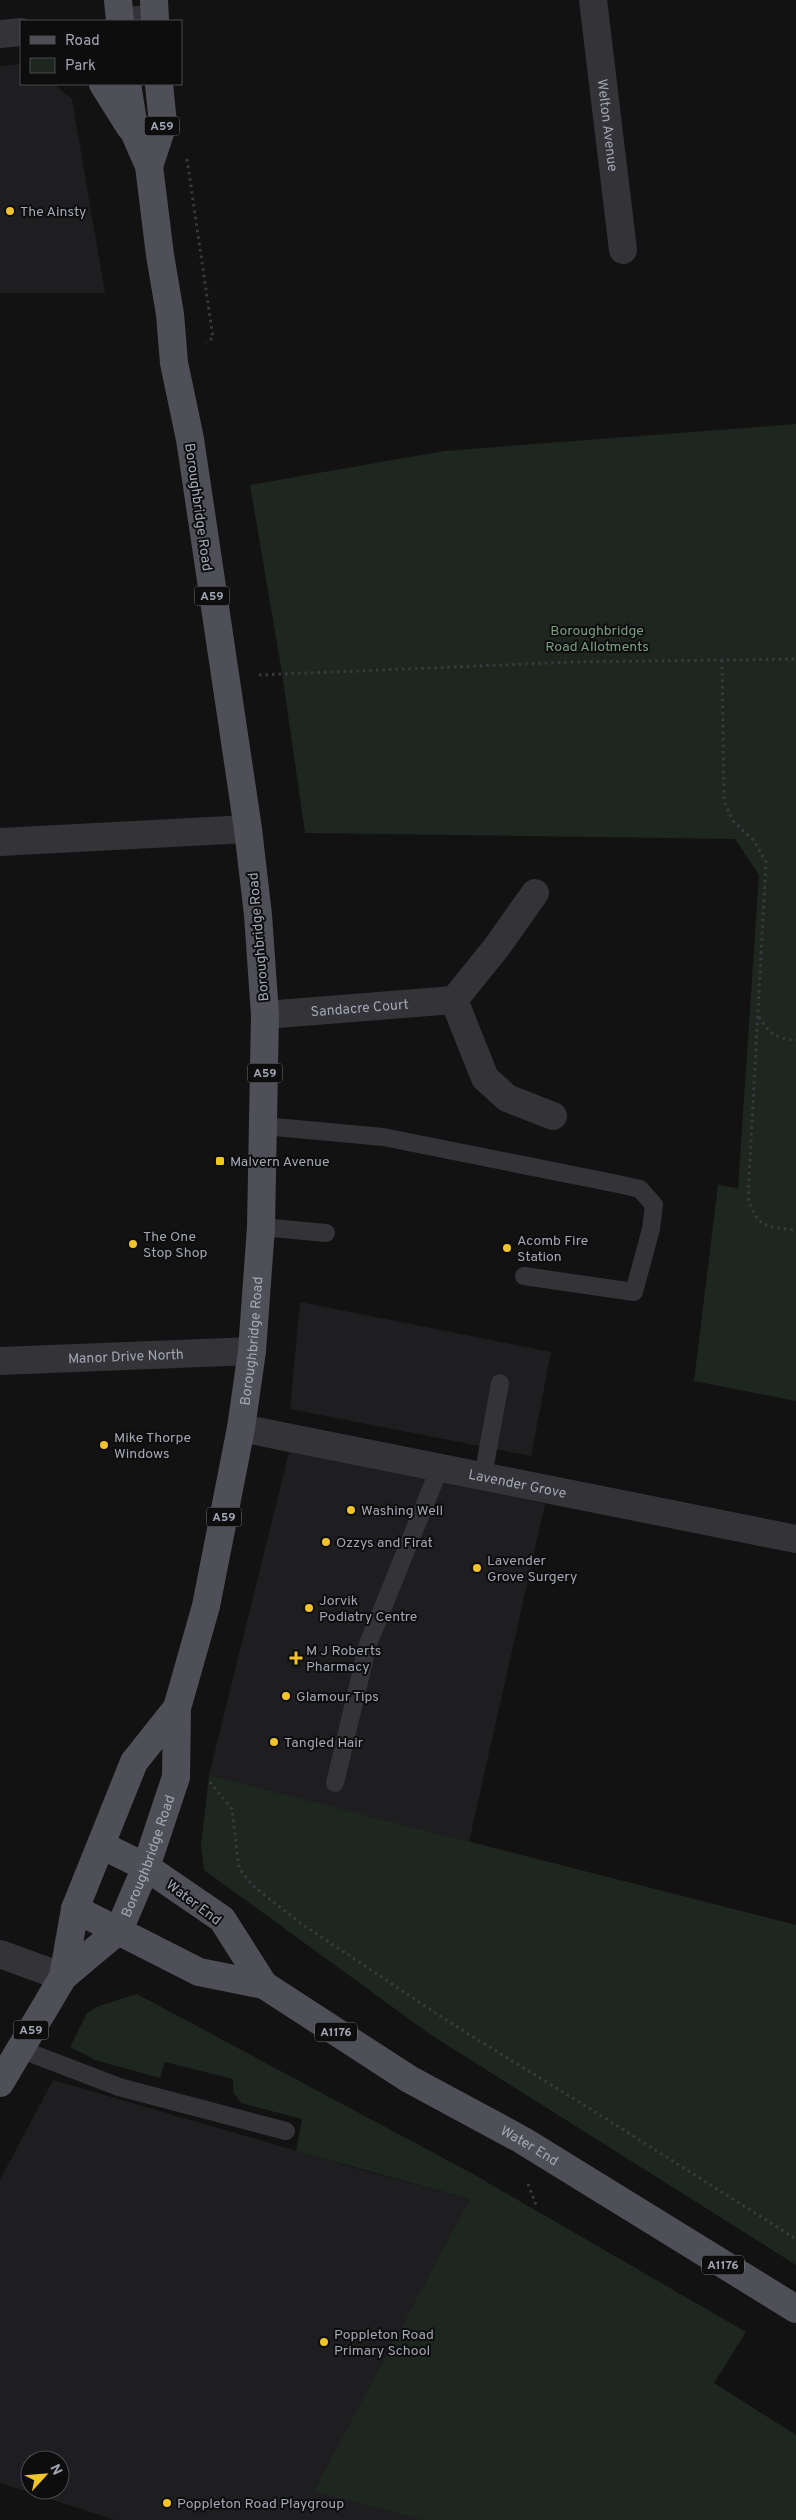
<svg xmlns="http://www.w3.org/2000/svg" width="796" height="2520" font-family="Overpass,sans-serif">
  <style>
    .built { fill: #1e1e20; fill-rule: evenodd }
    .green { fill: #1e2620 }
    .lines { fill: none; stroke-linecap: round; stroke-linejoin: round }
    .path { stroke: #393a3f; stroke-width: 3; stroke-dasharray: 2.5 4; stroke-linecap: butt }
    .service { stroke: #333338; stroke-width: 18 }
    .minor { stroke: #333338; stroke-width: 28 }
    .tertiary { stroke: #333338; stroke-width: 28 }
    .primary { stroke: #4f5057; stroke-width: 28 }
    .poi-dot { fill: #f1c32c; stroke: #0d0d0e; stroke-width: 2 }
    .labels { text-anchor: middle; stroke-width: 4; stroke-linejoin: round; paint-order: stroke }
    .shield { fill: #0d0d0e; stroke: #767982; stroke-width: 1 }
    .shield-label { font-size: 12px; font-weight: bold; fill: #a3a7b4 }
    .street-label { font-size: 14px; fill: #a3a7b4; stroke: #0d0d0e }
    .poi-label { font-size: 14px; fill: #a3a7b4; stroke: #0d0d0e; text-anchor: start }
    .park-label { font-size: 14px; fill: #7a9f80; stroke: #0d0d0e }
  </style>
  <rect width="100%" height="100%" fill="#121213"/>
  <path class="built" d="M21 64V84H54L72 99 105 293H0V66Z
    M300 1302 551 1352 531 1456 290 1409Z
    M290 1448 545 1504 469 1842 209 1775Z
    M53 2080 366 2171 470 2199 501 2250 796 2435V2520H115L0 2483V2180ZM30 2460H60V2490H30Z"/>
  <path class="green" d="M796 424V1401L694 1381 718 1185 738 1188 759 875 735 839 305 833 282 673 250 485 444 451Z
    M209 1775 796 1925V2265L431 2035 204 1870 201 1846Z
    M137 1994 473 2174 746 2332 714 2383 796 2435V2520H423L314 2491 470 2199 296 2151 302 2119 241 2103 233 2092V2079L165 2062 160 2078 95 2060 70 2047 87 2013 99 2006Z"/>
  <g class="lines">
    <path class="path" d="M187 159 213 338 206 342
      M722 660 724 801 733 821 754 841 766 862 748 1197C756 1228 767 1227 796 1230
      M259 675 574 662 796 659
      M759 1017C769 1033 776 1039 796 1040
      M210 1782 232 1809 239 1868 252 1885 299 1922 449 2022 589 2108 796 2239
      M528 2184 536 2205"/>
    <path class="service" d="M264 1126 383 1137 618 1184 640 1189 654 1205 651 1229 634 1292 524 1276
      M261 1227 326 1233
      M483 1476 500 1383
      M335 1783 368 1644 440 1467
      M20 2049 119 2087 286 2131"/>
    <g class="minor">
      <path id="s1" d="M593 0 623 250"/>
      <path d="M0 842 248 829"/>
      <path d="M535 893 496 948 454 1000 485 1078 507 1098 553 1116"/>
      <path id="s2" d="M265 1015 454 1000"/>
      <path id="s3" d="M0 1361 252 1351"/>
      <path id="s4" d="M241 1428 796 1539"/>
      <path d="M0 1954 63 1977"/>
    </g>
    <path class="tertiary" d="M130 21 155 18
      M0 34 21 32"/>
    <g class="primary">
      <path d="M118 0 120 21"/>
      <path d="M154 0 155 21"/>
      <path d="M103 84 130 127"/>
      <path d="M149 166 163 124 159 84"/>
      <path d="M101 1845 146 1867 222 1919 264 1985"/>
      <path id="s5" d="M75 1909 199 1972 264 1985 409 2079 522 2140 796 2309"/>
      <path d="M63 1977 75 1909 134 1762 177 1708"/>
      <path id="s6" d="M0 2083 63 1977 119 1930 146 1867 176 1777 177 1708 206 1606 241 1428 252 1351 261 1227 265 1015 258 915 248 829 190 439 174 363 170 314 160 255 149 166 135 134 127 84"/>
    </g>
  </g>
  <g class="poi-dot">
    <circle cx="10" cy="211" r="5"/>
    <rect x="215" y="1156" width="10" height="10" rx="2.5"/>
    <circle cx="133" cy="1244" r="5"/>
    <circle cx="507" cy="1248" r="5"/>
    <circle cx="104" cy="1445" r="5"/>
    <circle cx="351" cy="1510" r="5"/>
    <circle cx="326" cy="1542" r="5"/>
    <circle cx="477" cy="1568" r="5"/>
    <circle cx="309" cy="1608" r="5"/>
    <path d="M293.5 1650.5h5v5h5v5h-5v5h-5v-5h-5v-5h5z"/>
    <circle cx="286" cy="1696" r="5"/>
    <circle cx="274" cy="1742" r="5"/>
    <circle cx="324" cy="2342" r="5"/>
    <circle cx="167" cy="2503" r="5"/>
  </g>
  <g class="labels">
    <g class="shield">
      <rect x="144.5" y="116.5" width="35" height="19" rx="4"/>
      <rect x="194.5" y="586.5" width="35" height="19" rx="4"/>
      <rect x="247.5" y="1063.5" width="35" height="19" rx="4"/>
      <rect x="206.5" y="1507.5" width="35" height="19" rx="4"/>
      <rect x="13.5" y="2020.5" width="35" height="19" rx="4"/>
      <rect x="315" y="2022.5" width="42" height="19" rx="4"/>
      <rect x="702" y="2255.5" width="42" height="19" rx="4"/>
    </g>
    <g class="shield-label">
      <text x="162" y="130">A59</text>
      <text x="212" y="600">A59</text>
      <text x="265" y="1077">A59</text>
      <text x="224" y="1521">A59</text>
      <text x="31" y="2034">A59</text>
      <text x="336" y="2036">A1176</text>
      <text x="723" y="2269">A1176</text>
    </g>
    <g class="street-label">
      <text dy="5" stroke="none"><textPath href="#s1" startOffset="126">Welton Avenue</textPath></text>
      <text transform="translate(199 507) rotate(82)" y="5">Boroughbridge Road</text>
      <text transform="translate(258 937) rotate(-95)" y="5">Boroughbridge Road</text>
      <text dy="5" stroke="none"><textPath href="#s2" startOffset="95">Sandacre Court</textPath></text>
      <text dy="5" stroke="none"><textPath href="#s6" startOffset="804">Boroughbridge Road</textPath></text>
      <text dy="5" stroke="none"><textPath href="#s3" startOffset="126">Manor Drive North</textPath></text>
      <text dy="5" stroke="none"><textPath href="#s4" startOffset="282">Lavender Grove</textPath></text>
      <text dy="5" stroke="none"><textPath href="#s6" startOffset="276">Boroughbridge Road</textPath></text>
      <text transform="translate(194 1902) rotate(37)" y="5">Water End</text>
      <text dy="5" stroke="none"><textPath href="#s5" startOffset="516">Water End</textPath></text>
    </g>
    <g class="poi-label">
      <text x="20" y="216">The Ainsty</text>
      <text x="230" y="1166">Malvern Avenue</text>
      <text x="143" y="1241">The One<tspan x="143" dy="16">Stop Shop</tspan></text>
      <text x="517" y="1245">Acomb Fire<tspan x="517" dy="16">Station</tspan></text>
      <text x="114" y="1442">Mike Thorpe<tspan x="114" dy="16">Windows</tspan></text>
      <text x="361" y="1515">Washing Well</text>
      <text x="336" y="1547">Ozzys and Firat</text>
      <text x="487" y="1565">Lavender<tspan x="487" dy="16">Grove Surgery</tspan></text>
      <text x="319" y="1605">Jorvik<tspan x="319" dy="16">Podiatry Centre</tspan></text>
      <text x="306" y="1655">M J Roberts<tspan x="306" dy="16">Pharmacy</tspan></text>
      <text x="296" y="1701">Glamour Tips</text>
      <text x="284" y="1747">Tangled Hair</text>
      <text x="334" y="2339">Poppleton Road<tspan x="334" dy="16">Primary School</tspan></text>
      <text x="177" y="2508">Poppleton Road Playgroup</text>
    </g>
    <g class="park-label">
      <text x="597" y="635">Boroughbridge<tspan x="597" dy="16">Road Allotments</tspan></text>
    </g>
  </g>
  <rect x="20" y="20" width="162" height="65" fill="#0d0d0e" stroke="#494b50"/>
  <rect x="30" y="36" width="25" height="8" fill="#4f5057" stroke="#494b50"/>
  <text x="65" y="45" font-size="15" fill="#a3a7b4">Road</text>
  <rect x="30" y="58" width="25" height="15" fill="#1e2620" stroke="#494b50"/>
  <text x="65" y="70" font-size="15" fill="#a3a7b4">Park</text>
  <g transform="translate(45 2475) rotate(64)"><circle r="24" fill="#0d0d0e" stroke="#494b50"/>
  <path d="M0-4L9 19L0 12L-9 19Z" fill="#f1c32c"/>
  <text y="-8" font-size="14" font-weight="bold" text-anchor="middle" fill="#a3a7b4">N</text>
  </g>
</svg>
